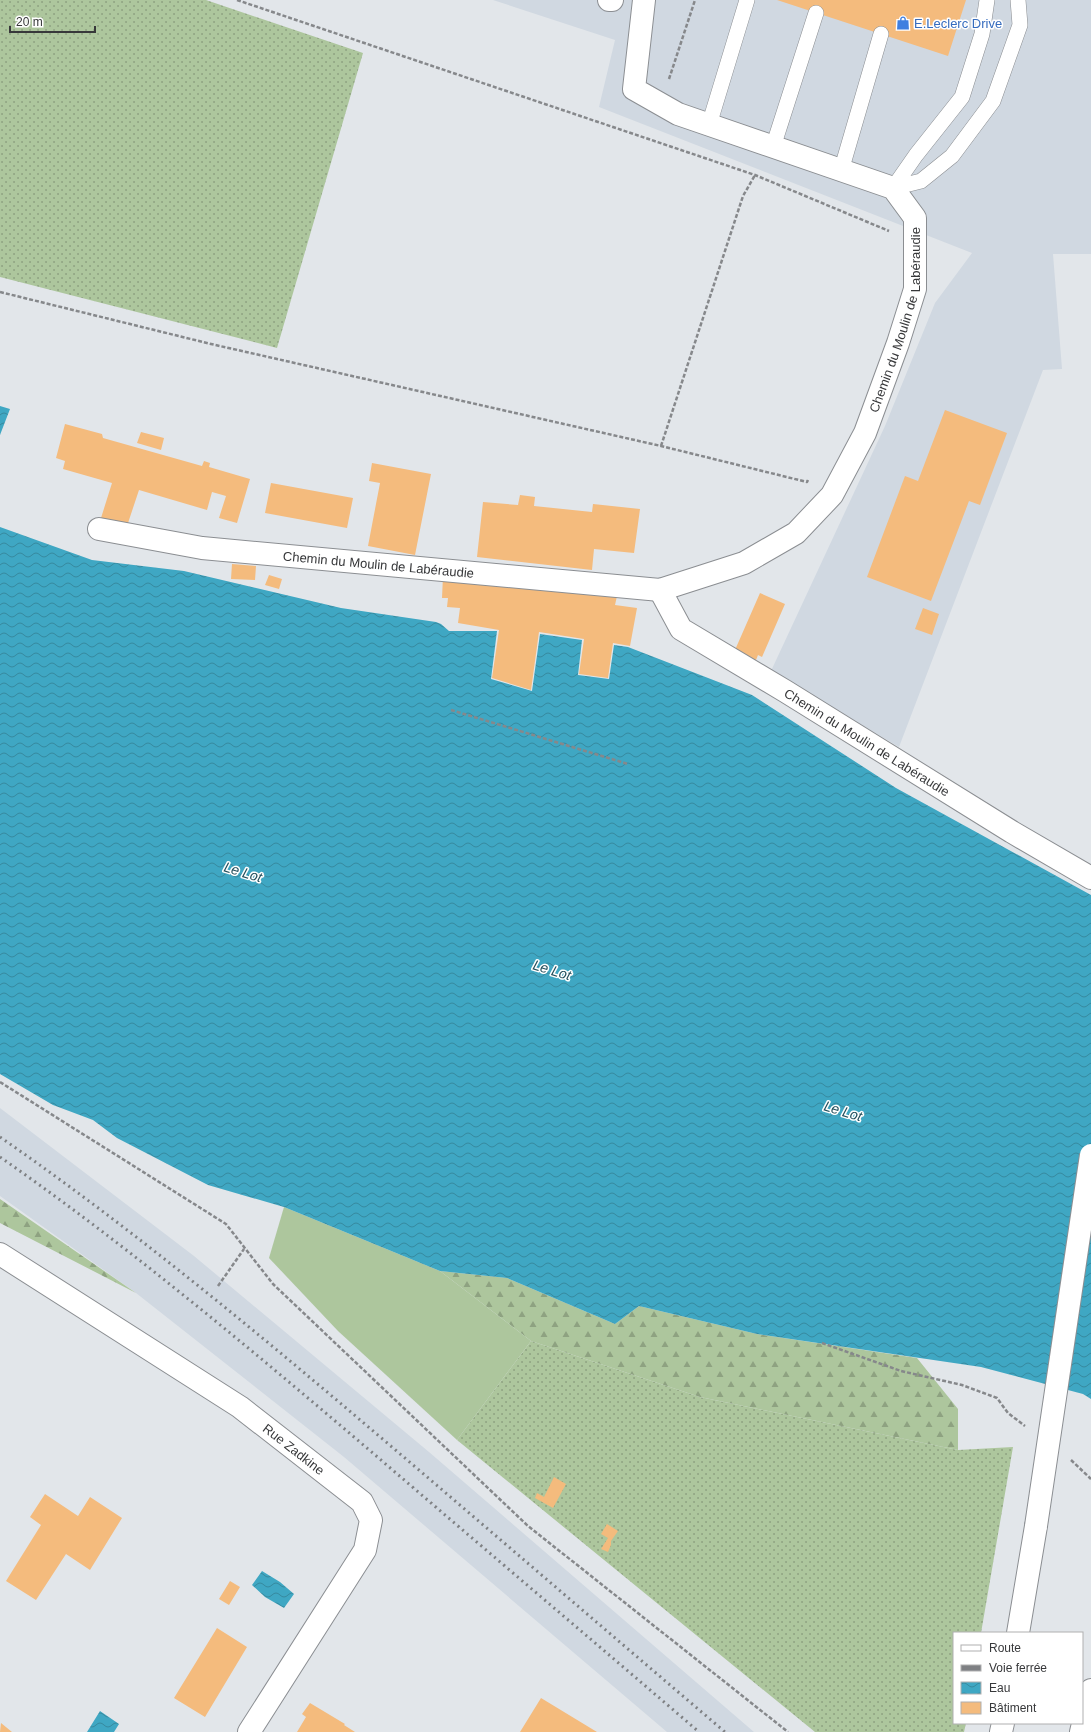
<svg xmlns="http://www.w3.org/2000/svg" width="1091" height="1732" font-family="Arial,sans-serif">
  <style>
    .built { fill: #d0d8e1 }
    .grass { fill: url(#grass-dots) }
    .forest { fill: url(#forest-firs) }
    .garden { fill: #adc69d }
    .water { fill: url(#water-waves) }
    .building { fill: #f4bb7d }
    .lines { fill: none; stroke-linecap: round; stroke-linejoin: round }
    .lane-casing { stroke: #8b8e92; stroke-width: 16 }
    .street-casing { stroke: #8b8e92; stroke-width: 24 }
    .primary-casing { stroke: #8b8e92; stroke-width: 24 }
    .path { stroke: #86888b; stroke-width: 2.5; stroke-dasharray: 4 2; stroke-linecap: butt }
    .lane { stroke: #fff; stroke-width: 15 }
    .street { stroke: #fff; stroke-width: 22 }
    .primary { stroke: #fff; stroke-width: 22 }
    .rail { stroke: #7e8083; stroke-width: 3; stroke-dasharray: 2 4; stroke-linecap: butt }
    .primary-bridge-casing { stroke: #8b8e92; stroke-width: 24; stroke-linecap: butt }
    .primary-bridge { stroke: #fff; stroke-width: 22 }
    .labels { text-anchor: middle; stroke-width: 3; stroke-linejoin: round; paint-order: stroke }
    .shop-label { font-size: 13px; fill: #366cbe; stroke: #fff; text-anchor: start }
    .street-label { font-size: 13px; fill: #37383a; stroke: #fff }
    .water-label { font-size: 14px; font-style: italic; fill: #234f5c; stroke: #fff }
  </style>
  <defs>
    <pattern id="grass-dots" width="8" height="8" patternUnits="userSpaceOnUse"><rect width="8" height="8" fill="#adc69d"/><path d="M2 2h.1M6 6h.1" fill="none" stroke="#8ea281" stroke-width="1.8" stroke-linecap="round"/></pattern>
    <pattern id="forest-firs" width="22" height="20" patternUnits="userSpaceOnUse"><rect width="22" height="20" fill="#adc69d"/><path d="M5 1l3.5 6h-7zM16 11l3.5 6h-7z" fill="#8ea281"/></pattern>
    <pattern id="water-waves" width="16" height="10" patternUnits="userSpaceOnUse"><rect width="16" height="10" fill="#3fa7c3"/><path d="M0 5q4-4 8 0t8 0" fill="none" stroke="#36899f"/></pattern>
  </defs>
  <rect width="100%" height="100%" fill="#e2e6ea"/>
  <path class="built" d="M493 0H1091V254H1053L1062 369 1043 370 899 747 771 671 885 426 935 303 972 253 599 107 615 40Z
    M0 1108 194 1256 429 1452 754 1732H667L344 1457 136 1293 0 1196Z"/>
  <path class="grass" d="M0 0H206L363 53 277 348 0 277Z
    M531 1341 700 1397 958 1450 1013 1447 981 1633H954V1723H966L964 1732H815L457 1440Z"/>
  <path class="forest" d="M0 1199 136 1293 0 1223Z
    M440 1271 507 1278 615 1324 639 1306 757 1334 917 1358 958 1409V1450L700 1397 531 1341Z"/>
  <path class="garden" d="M284 1207 440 1271 531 1341 457 1440 338 1331 269 1258Z"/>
  <path class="water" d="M0 406 10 409 0 435Z
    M0 527 92 560 184 571 341 608 436 622 441 624 449 631H497L491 679 532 691 540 634 582 640 578 675 609 679 614 645 628 647 752 695 896 788 1091 895V1399L1083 1394 981 1367 757 1334 639 1306 615 1324 507 1278 440 1271 284 1207 208 1185 117 1138 93 1120 53 1105 0 1074Z
    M262 1571 280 1582 294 1594 284 1608 265 1597 252 1585Z
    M100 1711 119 1724 114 1732H87Z"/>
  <path class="building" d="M777 0H966L948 56Z
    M945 410 1007 433 980 505 969 501 931 601 867 577 905 476 918 481Z
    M65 424 102 434 103 438 202 466 204 461 210 463 209 467 250 479 237 523 219 518 226 496 212 492 207 510 139 490 127 526 101 518 112 483 63 469 65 461 56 458Z
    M141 432 164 438 161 450 137 443Z
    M372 463 431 474 415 555 368 546 380 483 369 481Z
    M271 483 353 498 347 528 265 513Z
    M520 495 535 497 534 506 592 512 593 504 640 509 634 553 594 549 592 570 477 557 483 502 518 505Z
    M232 564 256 566 255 580 231 579Z
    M269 575 282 579 279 589 265 585Z
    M443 576 617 596 615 605 637 608 630 646 613 643 608 678 579 674 584 639 539 632 531 690 492 678 499 630 458 623 460 608 447 607 448 598H442Z
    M760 593 785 604 762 657 758 655 756 660 735 650Z
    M923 608 939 614 932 635 915 629Z
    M554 1477 566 1484 553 1508 535 1498 537 1493 544 1497Z
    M45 1494 78 1516 90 1497 122 1518 90 1570 66 1554 36 1600 6 1581 41 1525 30 1517Z
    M607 1524 618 1531 611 1541V1545L608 1552 601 1549 608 1538 601 1534Z
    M230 1581 240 1587 229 1605 219 1599Z
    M217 1628 247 1647 205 1717 174 1698Z
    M541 1698 597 1732H520Z
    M310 1703 345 1724 344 1725 355 1732H297L306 1717 302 1714Z
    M1 1723 12 1732H0Z"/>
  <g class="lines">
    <g class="lane-casing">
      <path id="lane" d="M709 125 747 0
        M773 147 816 13
        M841 171 881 34
        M893 188 921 181 952 156 993 101 1020 25 1018 0
        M893 188 916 155 962 97 982 34 987 0"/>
    </g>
    <g class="street-casing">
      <g id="street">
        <path d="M609 0H612"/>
        <path id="s1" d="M99 529 202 548 660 590 744 563 796 533 832 495 865 433 898 343 915 289V218L893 188 678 114 634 89 644 0"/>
        <path id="s2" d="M660 590 681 629 785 691 1012 832 1091 878"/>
        <path id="s3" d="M0 1254 240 1407 362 1502 371 1520 365 1550 249 1732"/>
        <path d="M1081 1732 1091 1690"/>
      </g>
    </g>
    <g class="primary-casing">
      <path id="primary" d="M1018 1633 1036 1526
        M1001 1732 1003 1723"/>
    </g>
    <path class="path" d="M237 0 755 175 889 231
      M669 79 695 0
      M0 292 211 344 661 446 807 482 808 480
      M661 446 743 196 755 175
      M451 710 628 764
      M0 1082 226 1224 273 1284 528 1526 788 1732
      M218 1286 244 1249
      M822 1343 901 1371 962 1385 997 1398 1008 1413 1025 1426
      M1071 1460 1091 1479"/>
    <use href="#lane" class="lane"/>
    <use href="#street" class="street"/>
    <use href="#primary" class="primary"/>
    <path class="rail" d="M0 1137C140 1234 270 1343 399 1453 508 1546 616 1639 725 1732
      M0 1157C131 1248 253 1351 374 1454 482 1547 591 1639 699 1732"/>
    <g class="primary-bridge-casing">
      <path id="primary-bridge" d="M1036 1526 1091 1155"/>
    </g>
    <use href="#primary-bridge" class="primary-bridge"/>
  </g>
  <defs>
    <g id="shop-bare" transform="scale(1.08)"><path d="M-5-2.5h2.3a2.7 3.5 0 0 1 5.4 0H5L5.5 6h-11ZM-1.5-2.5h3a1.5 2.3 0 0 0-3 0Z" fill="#3f7fe0" stroke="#fff" stroke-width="2.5" paint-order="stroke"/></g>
  </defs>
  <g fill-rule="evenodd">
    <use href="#shop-bare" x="903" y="23"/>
  </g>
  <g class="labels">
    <g class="shop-label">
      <text x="914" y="28">E.Leclerc Drive</text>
    </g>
    <g class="street-label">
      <text dy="5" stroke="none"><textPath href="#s1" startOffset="954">Chemin du Moulin de Labéraudie</textPath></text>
      <text dy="5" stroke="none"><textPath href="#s1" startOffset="282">Chemin du Moulin de Labéraudie</textPath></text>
      <text dy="5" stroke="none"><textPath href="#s2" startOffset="262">Chemin du Moulin de Labéraudie</textPath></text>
      <text dy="5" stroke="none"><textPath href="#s3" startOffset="353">Rue Zadkine</textPath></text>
    </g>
    <g class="water-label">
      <text transform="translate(243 872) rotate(17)" y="5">Le Lot</text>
      <text transform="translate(552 970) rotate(17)" y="5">Le Lot</text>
      <text transform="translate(843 1111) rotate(17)" y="5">Le Lot</text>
    </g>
  </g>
  <rect x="953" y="1632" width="130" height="92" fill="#ffffff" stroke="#afafb0"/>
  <rect x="961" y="1645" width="20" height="6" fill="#ffffff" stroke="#afafb0"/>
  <text x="989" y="1652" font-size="12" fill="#37383a">Route</text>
  <rect x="961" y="1665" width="20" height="6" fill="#7e8083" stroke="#afafb0"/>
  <text x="989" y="1672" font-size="12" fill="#37383a">Voie ferrée</text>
  <rect x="961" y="1682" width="20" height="12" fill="url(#water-waves)" stroke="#afafb0"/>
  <text x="989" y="1692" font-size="12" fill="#37383a">Eau</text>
  <rect x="961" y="1702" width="20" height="12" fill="#f4bb7d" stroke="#afafb0"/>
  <text x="989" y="1712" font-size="12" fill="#37383a">Bâtiment</text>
  <path d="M10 26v6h85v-6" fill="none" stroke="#37383a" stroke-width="2"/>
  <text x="16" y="26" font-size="12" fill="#37383a" stroke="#ffffff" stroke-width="3" paint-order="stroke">20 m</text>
</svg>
